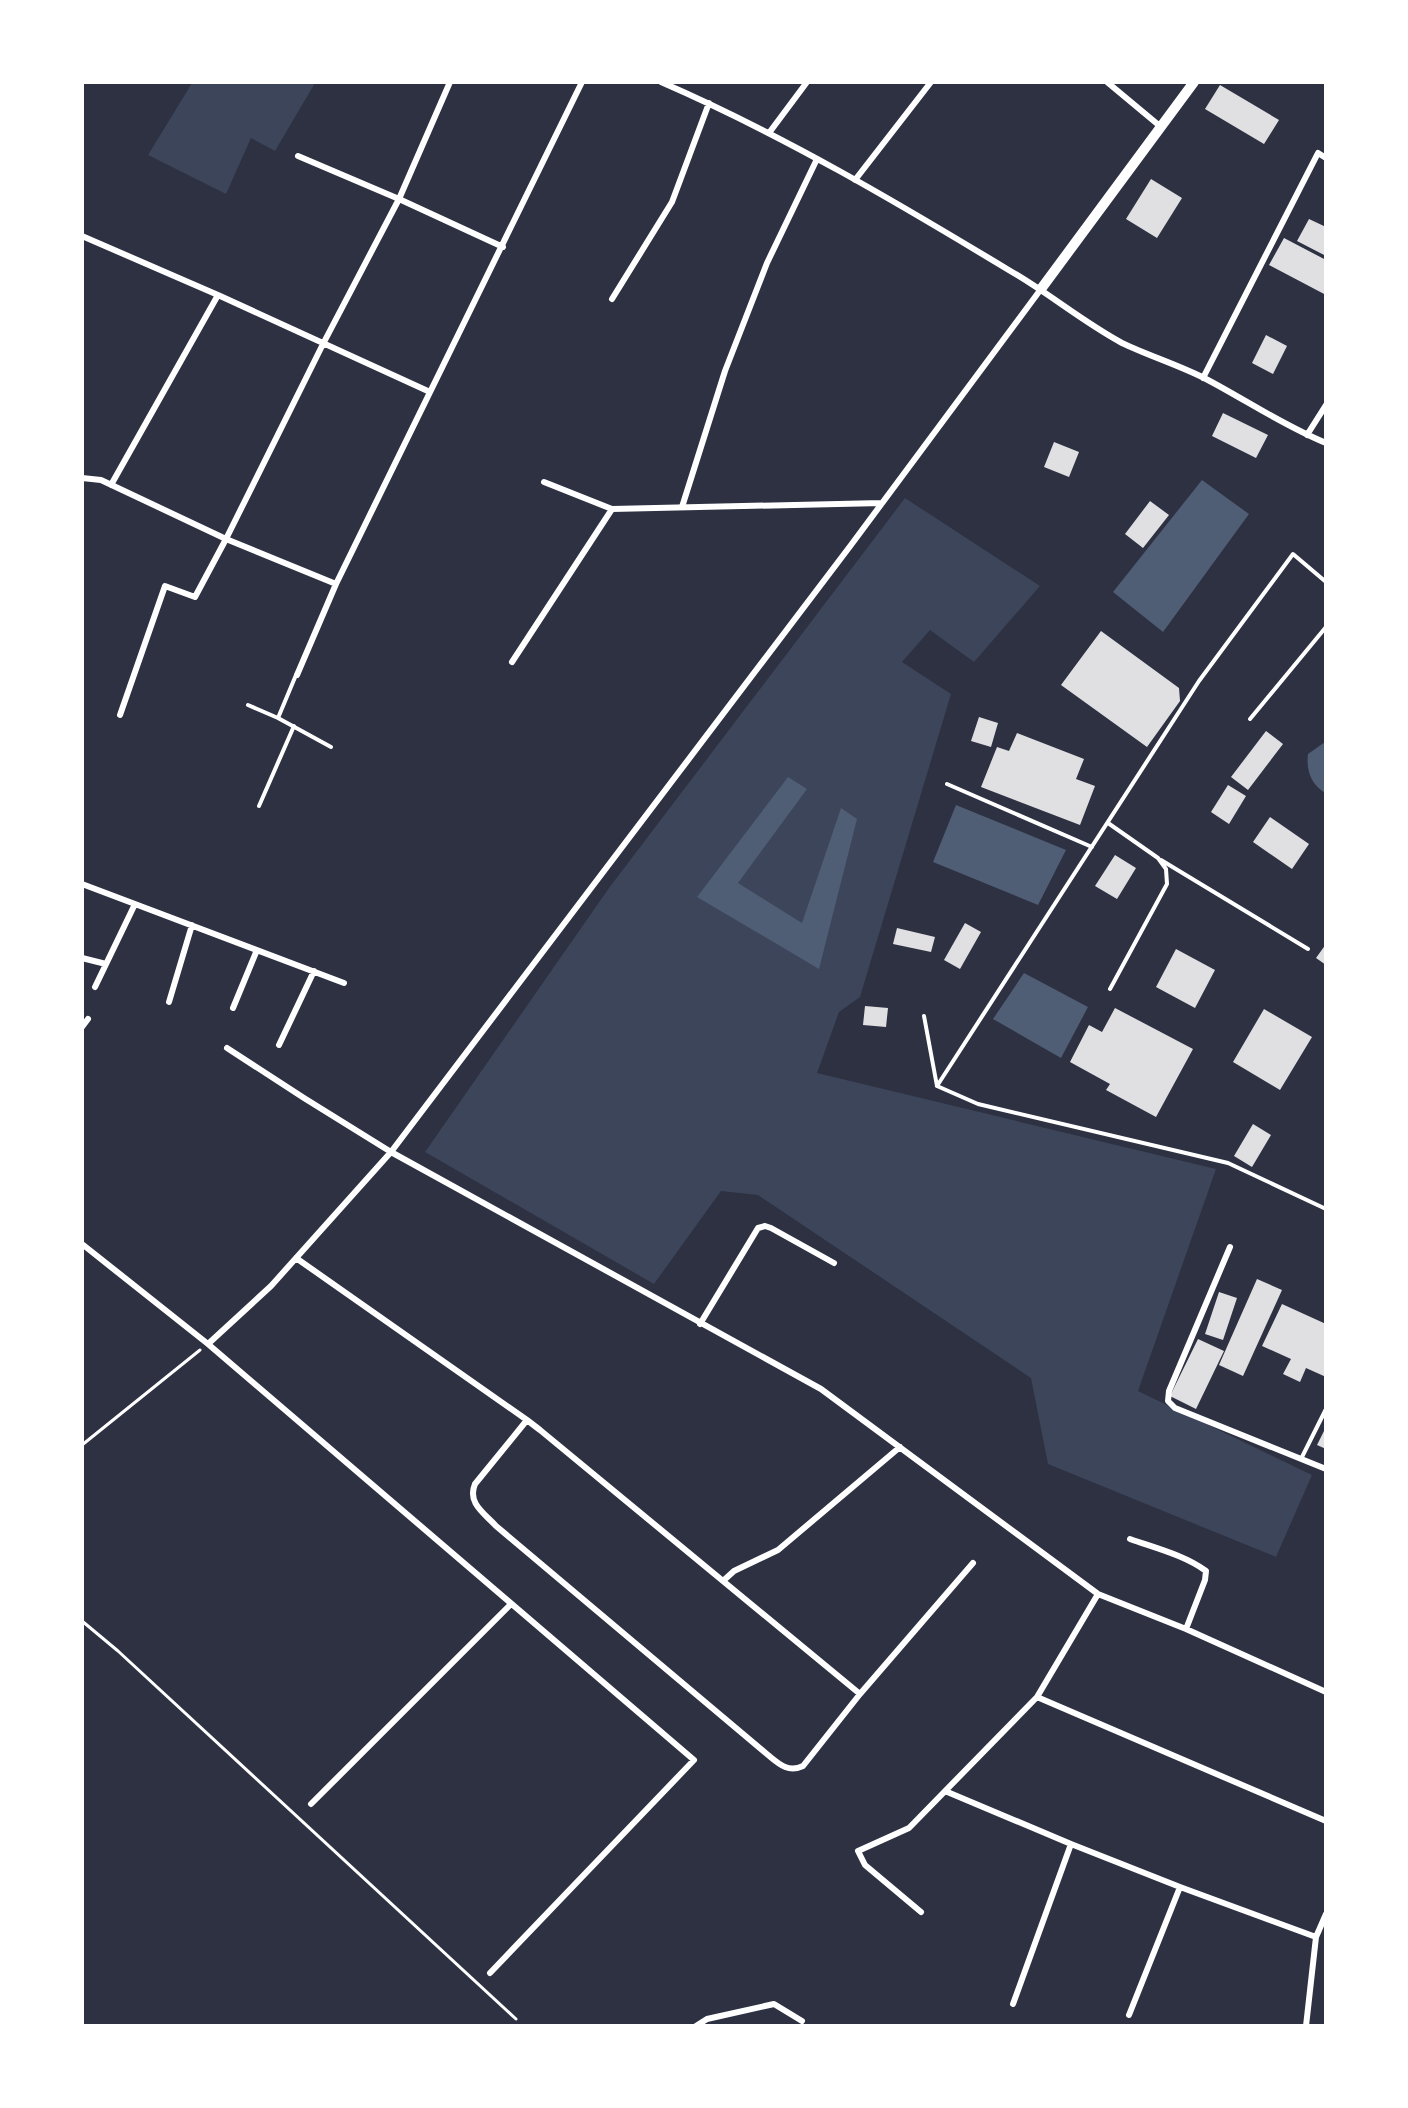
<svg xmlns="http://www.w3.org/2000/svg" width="1408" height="2108" font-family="Commissioner,sans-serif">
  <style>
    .green { fill: #3c4559 }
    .water { fill: #4f5d75 }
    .building { fill: #e0e0e3 }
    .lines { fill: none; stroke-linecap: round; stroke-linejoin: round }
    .path { stroke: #fff; stroke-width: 3 }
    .service { stroke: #fff; stroke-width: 4 }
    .minor { stroke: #fff; stroke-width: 6 }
    .tertiary { stroke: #fff; stroke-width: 10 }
  </style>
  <rect width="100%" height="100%" fill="#2d3142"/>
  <path class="green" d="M192 83V82L315 83 275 151 251 138 226 194 148 155Z
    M905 498 1040 586 974 662 930 630 902 662 951 694 860 997 839 1012 817 1073 1216 1169 1138 1391 1312 1475 1276 1557 1048 1464 1031 1378 758 1195 721 1191 654 1284 425 1152 609 888Z"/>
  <path class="water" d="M1202 480 1249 514 1163 632 1113 592Z
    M1325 742V793C1311 784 1306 771 1308 754Z
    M788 777 807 789 738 883 802 923 841 808 857 819 819 969 697 897Z
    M956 805 1066 850 1038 905 933 862Z
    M1024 973 1088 1007 1061 1058 993 1019Z"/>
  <path class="building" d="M1220 85 1279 120 1264 144 1205 109Z
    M1151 179 1182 198 1157 238 1126 219Z
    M1309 219 1326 227V256L1297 241Z
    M1284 238 1326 260V295L1269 265Z
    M1266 335 1287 346 1273 374 1252 363Z
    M1223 413 1268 435 1256 458 1212 436Z
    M1054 442 1079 452 1069 477 1044 467Z
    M1150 501 1169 515 1143 548 1125 534Z
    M1101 631 1179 688 1180 701 1147 747 1061 685Z
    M979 717 998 723 991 747 971 741Z
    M1266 731 1283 744 1248 790 1231 777Z
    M1017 733 1084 759 1076 779 1095 786 1080 825 981 787 997 747 1009 751Z
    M1228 785 1246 796 1229 824 1211 812Z
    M1270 817 1309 844 1292 869 1253 842Z
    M1115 855 1136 868 1117 899 1095 886Z
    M965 923 981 932 960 969 944 960Z
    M897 928 935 937 931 952 893 944Z
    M1326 944V965L1316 958Z
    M1176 949 1215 970 1195 1008 1156 987Z
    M865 1006 888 1008 886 1027 863 1025Z
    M1115 1008 1193 1049 1156 1117 1106 1090 1110 1084 1070 1062 1089 1025 1102 1032Z
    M1264 1009 1312 1037 1280 1090 1233 1062Z
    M1253 1124 1271 1135 1252 1167 1234 1156Z
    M1257 1279 1282 1290 1243 1376 1219 1365Z
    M1219 1292 1237 1298 1223 1340 1205 1334Z
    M1282 1304 1326 1324V1377L1306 1368 1300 1382 1283 1374 1291 1359 1262 1346Z
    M1198 1339 1224 1351 1196 1409 1170 1396Z
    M1326 1427V1449L1317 1445Z"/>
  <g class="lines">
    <path class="path" d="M82 1445 200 1350
      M82 1621 118 1651 516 2019"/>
    <path class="service" d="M248 705 278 718 331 747
      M278 718 296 675
      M1250 719 1326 627
      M947 784 1092 847
      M259 806 294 726
      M1108 823 1158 858 1166 869 1167 884 1110 989
      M1161 860 1308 949
      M924 1016 937 1086 978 1104 1228 1163 1326 1209
      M937 1086 1199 681 1293 554 1326 582
      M1301 1459 1326 1409"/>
    <path class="minor" d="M661 82C783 135 898 203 1012 272 1050 294 1083 322 1122 343 1149 356 1179 365 1206 379 1246 400 1284 426 1326 443
      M1107 82 1161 127
      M769 133 807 82
      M298 156 399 199 503 247
      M855 180 931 82
      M82 236 218 295
      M612 299 672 202 709 103
      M1203 378 1318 153 1326 158
      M1307 435 1326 405
      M82 478 101 480 226 539 336 584
      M544 482 612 509 882 503
      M111 485 218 295 430 392
      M682 507 725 371 767 263 817 159
      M512 662 612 509
      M297 675 336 584 582 82
      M120 715 165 586 195 597 226 539 323 344 399 199 450 82
      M82 884 135 904 95 987
      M135 904 344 983
      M82 958 106 964
      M169 1002 192 925
      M233 1008 257 950
      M82 1027 88 1019
      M279 1045 314 971
      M227 1048 304 1098 391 1152 821 1389 1098 1594 1186 1629 1326 1692
      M82 1244 208 1344 694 1760 490 1973
      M1230 1247 1169 1391 1168 1401 1175 1408 1326 1469
      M296 1258 527 1420 540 1430 860 1694 803 1766C788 1773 779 1764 768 1755L496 1526C484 1513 467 1503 475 1484L527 1420
      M700 1324 758 1228 765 1226 771 1228 834 1263
      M208 1344 271 1286 391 1152 851 545 1041 289
      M1130 1539C1155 1548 1184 1555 1206 1571L1205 1580 1186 1629
      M723 1581 734 1571 778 1550 900 1447
      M1098 1594 1037 1697 1326 1821
      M860 1694 973 1563
      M945 1791 1071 1844
      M311 1804 511 1604
      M921 1912 865 1865 858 1851 909 1828 1037 1697
      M1013 2004 1071 1844 1180 1887
      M1129 2015 1180 1887 1316 1937
      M696 2026 707 2019 774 2004 802 2021
      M1306 2026 1316 1937 1326 1914"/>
    <path class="tertiary" d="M1041 289 1194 82"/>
  </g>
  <rect width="1408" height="2108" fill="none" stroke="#ffffff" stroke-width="168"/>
</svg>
